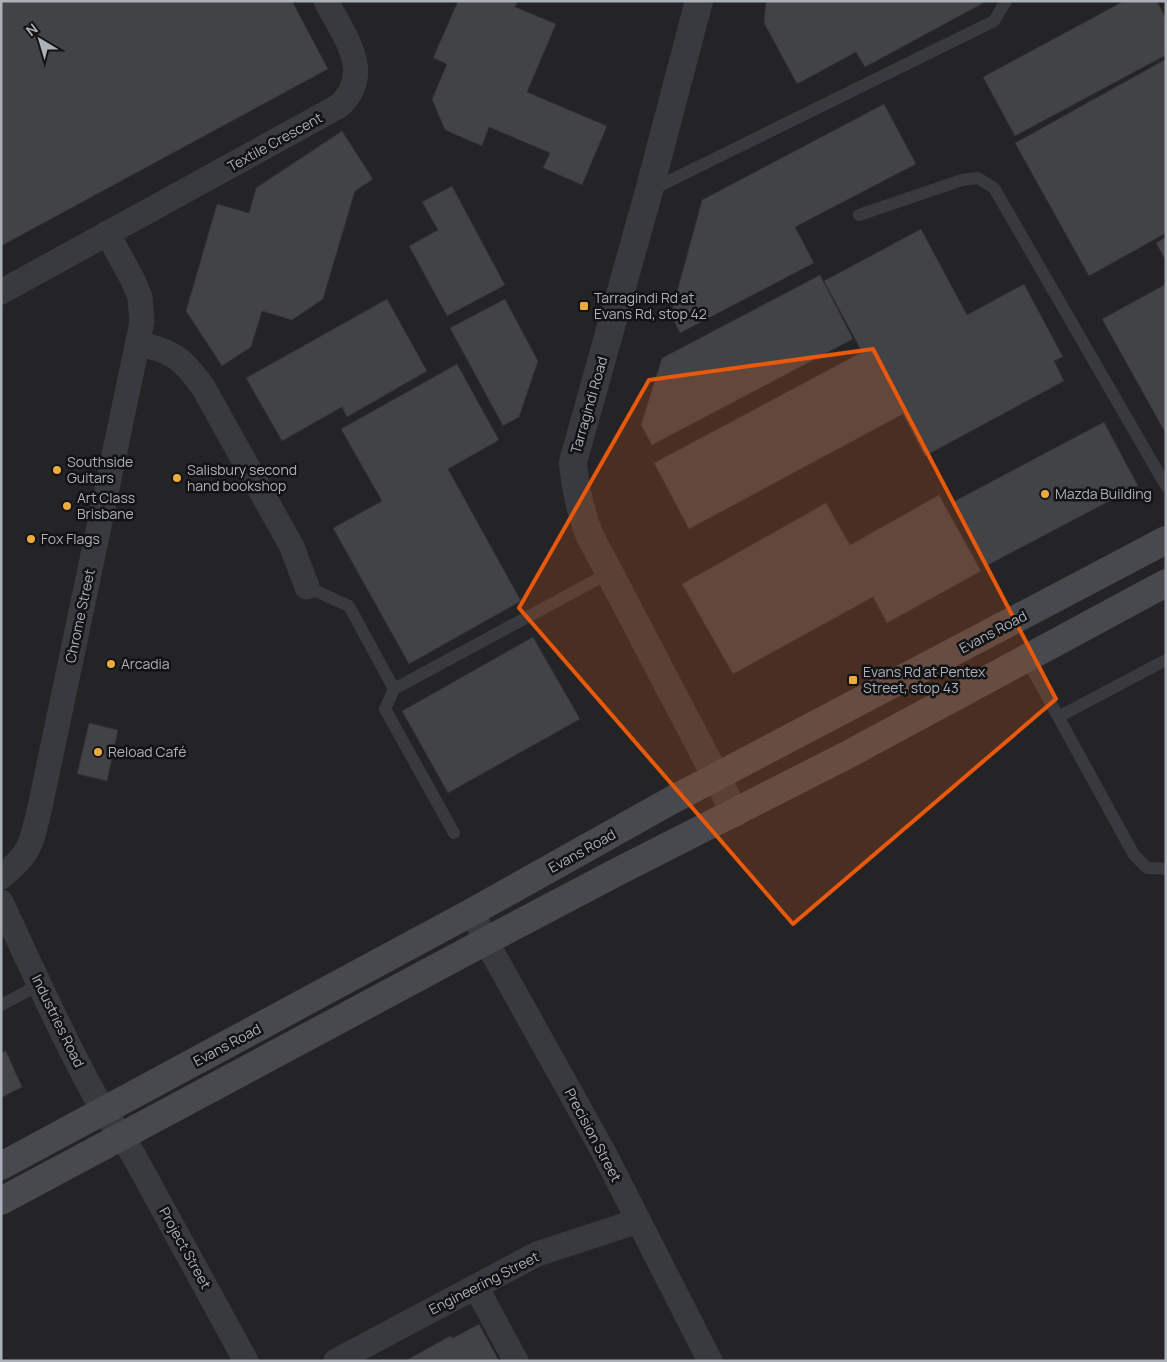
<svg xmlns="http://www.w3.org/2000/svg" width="1167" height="1362" font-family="Manrope,sans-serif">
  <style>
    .built { fill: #242427 }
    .building { fill: #424347; stroke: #323236 }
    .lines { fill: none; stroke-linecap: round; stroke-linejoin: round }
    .service { stroke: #393a3f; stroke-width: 12 }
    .minor { stroke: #393a3f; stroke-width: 25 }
    .tertiary { stroke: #393a3f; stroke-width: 28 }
    .secondary { stroke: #47494f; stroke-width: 28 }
    .marked { fill: #e8590c; fill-opacity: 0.2; stroke: #e8590c; stroke-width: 4; stroke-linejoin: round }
    .poi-dot { fill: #ecab3e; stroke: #131315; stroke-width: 2 }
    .labels { text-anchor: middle; stroke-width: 5; stroke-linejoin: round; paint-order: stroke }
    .street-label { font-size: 14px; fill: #abb0b9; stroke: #131315 }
    .poi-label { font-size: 14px; fill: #abb0b9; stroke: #131315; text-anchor: start }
  </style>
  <rect width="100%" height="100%" fill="#18181a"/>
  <path class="built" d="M1 1H1166V1361H1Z"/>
  <path class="building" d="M1 1H292L328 69 1 246Z
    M458 1H518L515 7 556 24 527 92 607 126 582 185 543 168 550 153 489 127 482 146 445 130 432 99 447 64 433 58Z
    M766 1H987L865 67 856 52 797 84 764 23Z
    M1124 1H1157L1166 19V55L1015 136 983 77Z
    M1166 59V233L1089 276 1015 143Z
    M884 104 916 164 795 227 814 263 680 333 671 314 702 200Z
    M342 131 373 179 355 191 323 299 292 320 262 311 251 347 222 366 186 311 217 204 249 213 256 188Z
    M452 186 505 285 447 316 409 246 438 230 422 202Z
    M921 229 967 315 1024 284 1063 357 1054 361 1064 381 925 456 903 414 689 529 654 463 862 352 824 281Z
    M1166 237V261L1156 243Z
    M820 275 853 339 652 445 641 425 662 358Z
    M1166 284V434L1102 319Z
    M387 299 427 371 347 417 342 407 282 441 246 378Z
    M505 299 538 361 519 417 503 426 450 328Z
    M457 364 499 440 448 469 521 601 409 664 333 528 382 501 341 429Z
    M1104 422 1138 486 986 566 953 502Z
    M939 495 981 571 887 623 873 597 733 674 682 584 826 503 850 545Z
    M533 637 580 719 448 793 402 711Z
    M89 723 118 730 107 781 77 774Z
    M6 1051 22 1087 1 1098V1053Z
    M479 1324 499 1361H405L450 1336 453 1338Z"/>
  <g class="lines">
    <path class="service" d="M651 190 994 21 1006 1
      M859 215 962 180 978 178 994 188 1166 486
      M307 587 349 606 394 689 609 573
      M1026 658 1134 855 1147 868 1166 869
      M394 689 385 709 454 833
      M1058 717 1166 660
      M1 1005 39 985"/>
    <path class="minor" d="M1 292 339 106C375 73 344 36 326 1
      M138 344C172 350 183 359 203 387L292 547 307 587
      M1 877C32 853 31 843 40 807L142 322 140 297 133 280 107 233
      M1 902C31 966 59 1030 93 1092 105 1115 121 1134 134 1156L246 1361
      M472 912 486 941 603 1151 710 1361
      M476 1287 516 1361
      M336 1361 537 1254 638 1221"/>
    <path class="tertiary" d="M699 1 649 191 573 462C575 488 580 510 589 534L735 813"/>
    <path class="secondary" d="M1 1166 472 912 672 800 1166 540
      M1 1201 486 941 617 872 847 755 1166 583"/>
  </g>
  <path class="marked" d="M873 349 1056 699 793 924 519 608 649 380Z"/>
  <g class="poi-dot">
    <rect x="579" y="301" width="10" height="10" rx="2.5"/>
    <circle cx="57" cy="470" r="5"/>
    <circle cx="177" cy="478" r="5"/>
    <circle cx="1045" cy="494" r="5"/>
    <circle cx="67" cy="506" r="5"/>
    <circle cx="31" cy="539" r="5"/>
    <circle cx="111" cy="664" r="5"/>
    <rect x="848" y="675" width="10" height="10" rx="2.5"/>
    <circle cx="98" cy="752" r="5"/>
  </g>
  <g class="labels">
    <g class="street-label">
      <text transform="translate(275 142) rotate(-29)" y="5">Textile Crescent</text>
      <text transform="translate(589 405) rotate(-74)" y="5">Tarragindi Road</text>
      <text transform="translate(80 616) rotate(-78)" y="5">Chrome Street</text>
      <text transform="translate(993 632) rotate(-28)" y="5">Evans Road</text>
      <text transform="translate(582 851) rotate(-29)" y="5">Evans Road</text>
      <text transform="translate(58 1021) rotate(64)" y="5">Industries Road</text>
      <text transform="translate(227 1045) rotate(-28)" y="5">Evans Road</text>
      <text transform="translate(593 1135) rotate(62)" y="5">Precision Street</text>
      <text transform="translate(185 1248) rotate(61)" y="5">Project Street</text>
      <text transform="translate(484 1283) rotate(-27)" y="5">Engineering Street</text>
    </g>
    <g class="poi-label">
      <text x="594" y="303">Tarragindi Rd at<tspan x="594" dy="16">Evans Rd, stop 42</tspan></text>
      <text x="67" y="467">Southside<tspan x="67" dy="16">Guitars</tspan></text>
      <text x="187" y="475">Salisbury second<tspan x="187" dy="16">hand bookshop</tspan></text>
      <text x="1055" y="499">Mazda Building</text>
      <text x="77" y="503">Art Class<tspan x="77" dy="16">Brisbane</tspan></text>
      <text x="41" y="544">Fox Flags</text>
      <text x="121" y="669">Arcadia</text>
      <text x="863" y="677">Evans Rd at Pentex<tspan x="863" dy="16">Street, stop 43</tspan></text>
      <text x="108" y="757">Reload Café</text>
    </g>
  </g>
  <rect width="1167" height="1362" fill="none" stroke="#abb0b9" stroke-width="5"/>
  <g transform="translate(40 40) rotate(322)" stroke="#131315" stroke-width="4" paint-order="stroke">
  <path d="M0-4L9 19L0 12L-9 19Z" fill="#abb0b9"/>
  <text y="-8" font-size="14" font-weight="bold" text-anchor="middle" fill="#abb0b9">N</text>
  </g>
</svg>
